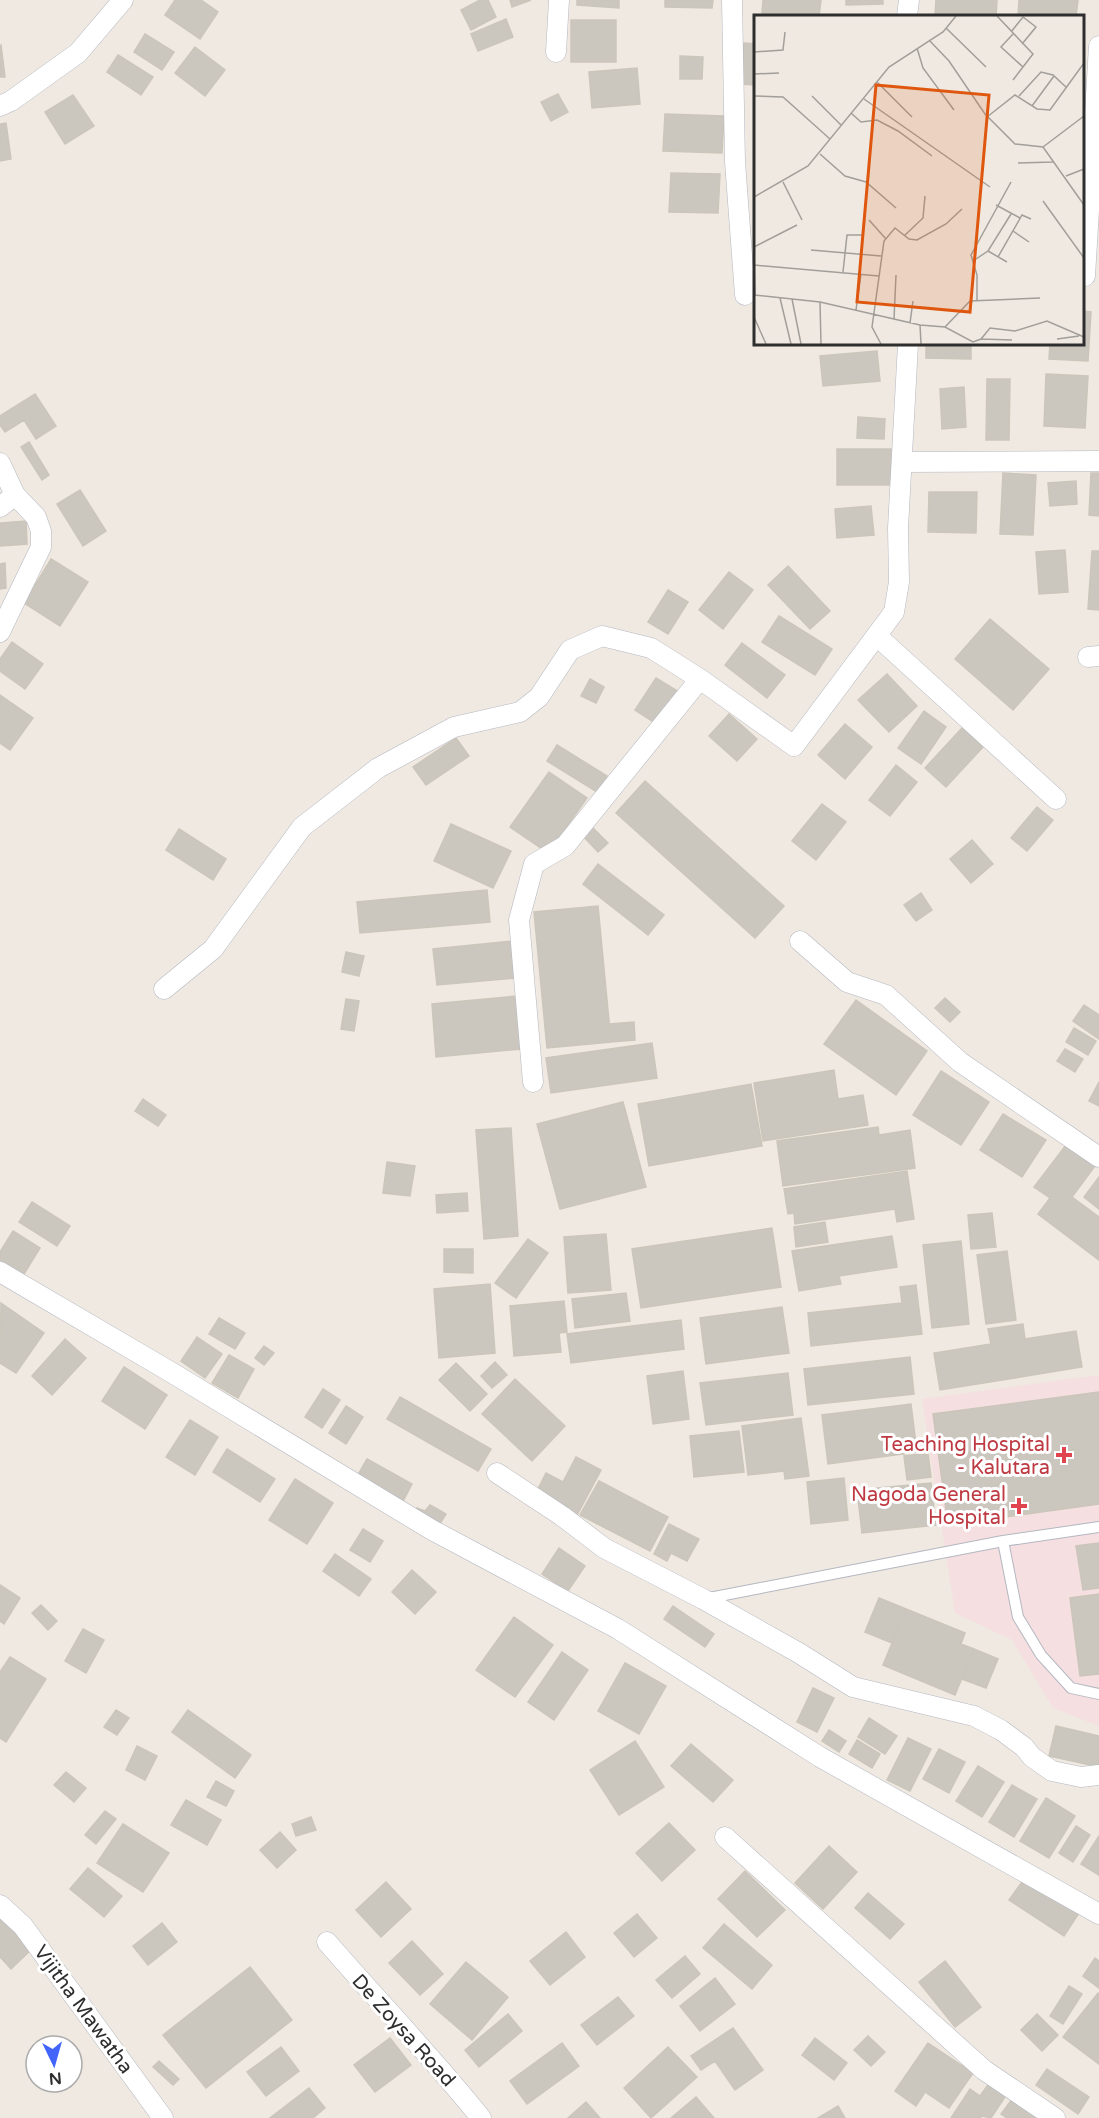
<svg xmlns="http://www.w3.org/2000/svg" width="1099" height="2118" font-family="'Varela Round',sans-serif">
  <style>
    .medical { fill: #f5dfe0 }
    .building { fill: #cbc7bf; stroke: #cbc5ba; stroke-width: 1.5 }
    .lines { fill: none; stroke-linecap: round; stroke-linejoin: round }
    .service-casing { stroke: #b4b7c1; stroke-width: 12 }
    .minor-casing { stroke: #b4b7c1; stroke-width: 21 }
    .service { stroke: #fff; stroke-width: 10 }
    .minor { stroke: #fff; stroke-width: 20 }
    .health-dot { fill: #e0444e; stroke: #fff; stroke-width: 2 }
    .labels { text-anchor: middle; stroke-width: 6; stroke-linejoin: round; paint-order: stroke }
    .health-label { font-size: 20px; fill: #be3a42; stroke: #fff; text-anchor: end }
    .street-label { font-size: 20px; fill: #2e2e2e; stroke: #fff }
    .inset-road { fill: none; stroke: #a29e99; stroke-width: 1.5 }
    .view { fill: #df570e; fill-opacity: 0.15; stroke: #df570e; stroke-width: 3 }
    .inset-edge { fill: none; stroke: #2e2e2e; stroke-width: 3 }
  </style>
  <rect width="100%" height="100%" fill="#efe9e1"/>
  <path class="medical" d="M1099 1375V1726L1053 1708 1012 1640 955 1613 922 1399Z"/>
  <path class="building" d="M175 0H201L218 12 200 39 165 15Z
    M480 0H488L496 17 471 30 461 10Z
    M510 0H531L512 7Z
    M577 0H619V8L577 5Z
    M665 0H713L712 8 665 7Z
    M763 0H821L819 16H791L762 13Z
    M846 0H883V4L846 5Z
    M936 0H997L996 16H935Z
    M1019 0H1078L1076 16H1018Z
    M506 19 513 37 478 51 471 34Z
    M571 20H616V62H571Z
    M145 34 174 52 162 70 134 52Z
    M744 43 756 44V85L739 84Z
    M1 45 5 77H0V46Z
    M195 47 225 70 205 96 175 73Z
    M118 55 153 77 141 95 107 72Z
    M680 56 703 57 702 79H680Z
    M637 68 640 104 592 108 589 72Z
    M558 94 568 112 551 121 541 102Z
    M73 95 94 126 65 144 45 112Z
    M665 114 724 116 722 153 663 151Z
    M6 123 11 159 0 161V124Z
    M671 173 720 174 718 213 669 212Z
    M1082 311 1091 312 1088 361 1049 359 1050 344H1082Z
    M926 344H971V359L926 358Z
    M877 351 880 381 823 386 820 356Z
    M1046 374 1088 376 1085 428 1044 426Z
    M987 379H1010L1009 440H986Z
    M964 387 966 427 942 429 940 389Z
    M35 394 56 426 36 439 24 420 5 432 0 425V416Z
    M858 417 885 419 884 439 857 438Z
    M29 442 49 475 42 480 21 447Z
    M837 449H891V485H837Z
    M1003 473 1036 475 1033 535 1000 534Z
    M1091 473H1099V516L1089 515Z
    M1076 481 1077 504 1050 506 1048 483Z
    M80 490 106 531 83 546 57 504Z
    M929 492H977L976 533 928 532Z
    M871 506 874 535 837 538 835 509Z
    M26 521 27 544 0 546V523Z
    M1065 550 1068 592 1039 594 1036 552Z
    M1092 551H1099V610L1088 609Z
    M51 559 88 582 60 626 24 603Z
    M5 563 6 588 0 589V564Z
    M788 566 830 611 810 629 768 585Z
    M729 572 753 590 723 629 699 610Z
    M668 590 688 602 668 634 648 622Z
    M779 616 832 649 815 675 762 642Z
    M990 619 1049 669 1013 710 955 659Z
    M12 642 43 664 25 689 0 671V659Z
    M742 643 785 675 767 698 725 665Z
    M887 674 917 706 889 732 858 700Z
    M656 678 679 692 658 725 635 710Z
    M590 679 604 687 596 703 581 696Z
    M0 695 33 718 10 750 0 743Z
    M924 711 946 727 921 764 898 748Z
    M729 714 757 739 737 761 709 736Z
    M845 724 872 747 845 779 818 755Z
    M962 728 983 747 946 787 925 768Z
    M456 738 469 756 426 785 413 767Z
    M557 745 607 776 597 792 547 761Z
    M896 765 917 782 890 816 869 800Z
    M549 772 587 798 548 853 510 827Z
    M645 781 784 906 755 938 616 813Z
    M822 804 846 822 816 860 792 841Z
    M1037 807 1053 820 1027 851 1011 838Z
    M451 824 511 851 493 888 434 861Z
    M591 826 608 843 598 852 582 835Z
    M179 829 226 859 213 880 166 850Z
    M972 840 993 864 971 883 950 859Z
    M598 864 664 915 648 935 583 884Z
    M487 890 490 922 360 933 357 902Z
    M921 893 932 910 916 921 904 905Z
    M598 906 611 1042 547 1048 534 912Z
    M512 941 516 978 437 985 433 949Z
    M346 952 364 956 359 976 342 972Z
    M517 996 522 1049 436 1057 432 1004Z
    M945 998 960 1012 950 1022 935 1008Z
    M346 999 359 1001 354 1031 341 1029Z
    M856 1000 927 1051 896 1095 824 1044Z
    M1084 1005 1099 1015V1039L1073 1021Z
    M634 1022 635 1040 611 1042 610 1024Z
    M1074 1028 1096 1041 1088 1055 1066 1042Z
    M652 1043 657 1078 551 1093 546 1058Z
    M1065 1049 1083 1059 1075 1072 1057 1061Z
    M834 1070 838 1099 863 1095 868 1125 763 1141 754 1083Z
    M941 1071 989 1102 961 1145 913 1115Z
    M1099 1082V1106L1089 1101Z
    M751 1084 762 1146 649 1166 638 1104Z
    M143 1099 166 1115 158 1126 135 1111Z
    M623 1102 646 1187 560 1209 537 1124Z
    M1003 1114 1046 1140 1022 1177 980 1150Z
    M878 1127 879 1135 910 1130 915 1168 783 1186 777 1141Z
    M511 1128 518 1236 484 1239 476 1130Z
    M1066 1145 1095 1166 1072 1197 1099 1217V1260L1038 1214 1050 1198 1034 1187Z
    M387 1162 415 1166 410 1196 383 1193Z
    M907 1171 914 1219 897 1222 895 1209 795 1224 794 1213 788 1214 784 1189Z
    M1099 1177V1209L1084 1197Z
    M467 1193 468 1211 437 1213 436 1195Z
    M32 1202 70 1226 57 1246 19 1222Z
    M992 1213 996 1247 971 1249 968 1215Z
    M825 1222 828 1242 796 1247 794 1227Z
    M772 1228 781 1287 641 1308 632 1249Z
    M13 1231 40 1248 24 1274 0 1260V1252Z
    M606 1234 611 1290 568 1293 564 1237Z
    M892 1236 897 1267 839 1276 841 1284 799 1291 792 1251Z
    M528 1239 548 1253 516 1298 495 1283Z
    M961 1241 969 1324 932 1328 923 1245Z
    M444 1249H473V1273L444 1272Z
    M1007 1251 1016 1320 986 1324 977 1255Z
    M490 1284 495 1353 439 1358 434 1289Z
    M916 1285 922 1334 811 1346 808 1313 902 1303 900 1287Z
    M626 1293 630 1321 575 1328 572 1299Z
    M564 1301 567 1332 559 1333 561 1352 514 1356 510 1306Z
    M1 1303 44 1333 16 1373 0 1363Z
    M782 1307 789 1353 706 1364 700 1318Z
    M219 1318 245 1333 235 1349 209 1334Z
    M681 1320 684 1349 571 1363 567 1334Z
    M1023 1324 1025 1339 1076 1331 1082 1367 940 1390 934 1353 991 1344 988 1329Z
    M197 1337 222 1354 205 1378 181 1361Z
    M65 1339 86 1358 52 1395 32 1376Z
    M264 1346 274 1353 264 1365 255 1358Z
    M229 1355 254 1369 238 1398 212 1383Z
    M910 1357 914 1394 808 1405 804 1369Z
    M495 1362 507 1375 492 1388 481 1376Z
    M456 1363 487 1394 470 1411 439 1380Z
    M124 1367 167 1395 145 1429 102 1401Z
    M683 1371 689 1419 653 1424 647 1376Z
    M788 1373 793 1415 706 1425 700 1383Z
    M515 1379 565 1426 532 1461 482 1414Z
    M323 1389 340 1400 322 1428 305 1417Z
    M1099 1392V1504L948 1525 933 1414Z
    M400 1397 491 1449 478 1471 387 1419Z
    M911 1404 917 1452 828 1464 822 1415Z
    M346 1406 363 1417 346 1444 329 1433Z
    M801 1418 809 1476 785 1479 784 1471 748 1475 742 1426Z
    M190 1420 218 1437 195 1475 166 1457Z
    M739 1431 744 1472 694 1477 690 1436Z
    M227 1449 275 1479 260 1502 213 1472Z
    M928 1453 931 1477 907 1480 904 1456Z
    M576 1457 601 1470 576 1517 535 1495 546 1473 563 1482Z
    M367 1459 412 1484 401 1505 355 1480Z
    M844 1478 848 1520 811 1524 807 1482Z
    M295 1479 333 1503 307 1544 269 1520Z
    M599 1481 668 1517 650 1551 580 1515Z
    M931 1483 936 1525 862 1533 857 1490Z
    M430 1505 446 1514 436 1530 418 1519 417 1508 425 1511Z
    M669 1524 699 1539 687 1561 671 1553 667 1561 654 1554Z
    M363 1529 383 1541 370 1562 350 1550Z
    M1099 1543V1588L1083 1590 1076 1546Z
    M559 1548 585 1566 568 1591 542 1574Z
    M335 1554 371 1579 359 1596 323 1571Z
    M412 1570 436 1592 415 1614 392 1592Z
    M0 1585 20 1598 4 1624 0 1621Z
    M1099 1594V1674L1080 1676 1070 1598Z
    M879 1598 906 1609 892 1643 865 1632Z
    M41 1605 57 1621 48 1630 32 1613Z
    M673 1606 714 1634 705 1647 664 1619Z
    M906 1609 965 1633 961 1644 974 1649 955 1695 883 1665Z
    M514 1617 553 1645 515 1697 476 1670Z
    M83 1629 104 1640 86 1673 65 1661Z
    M974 1649 998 1659 986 1688 962 1679Z
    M562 1652 588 1670 554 1720 528 1702Z
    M10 1657 46 1679 6 1742 0 1738V1672Z
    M625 1663 666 1686 639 1734 598 1711Z
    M813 1688 834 1698 817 1732 797 1722Z
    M116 1710 129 1718 117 1735 104 1727Z
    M188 1710 251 1755 235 1778 172 1732Z
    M869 1718 897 1736 885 1754 858 1737Z
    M1056 1726 1099 1736V1767L1049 1756Z
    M829 1730 846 1741 839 1752 822 1741Z
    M908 1738 931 1749 910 1791 887 1780Z
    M857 1740 880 1754 872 1768 849 1754Z
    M635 1741 664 1787 619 1815 590 1770Z
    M691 1744 733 1780 713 1802 671 1766Z
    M137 1746 157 1756 145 1780 126 1770Z
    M939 1749 965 1762 949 1793 923 1779Z
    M978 1766 1004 1782 982 1817 956 1801Z
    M66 1772 86 1788 74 1802 54 1785Z
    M216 1781 234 1791 226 1806 207 1797Z
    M1012 1785 1037 1799 1014 1837 989 1822Z
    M1046 1798 1075 1816 1049 1858 1020 1841Z
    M186 1800 221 1820 207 1845 171 1825Z
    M105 1811 116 1819 96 1844 85 1835Z
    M311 1817 316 1830 296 1836 292 1824Z
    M669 1823 695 1850 662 1881 636 1853Z
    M123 1824 169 1853 143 1892 97 1863Z
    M1076 1826 1090 1835 1073 1862 1059 1853Z
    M280 1832 296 1850 277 1868 260 1850Z
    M1099 1836V1875L1081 1864Z
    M829 1846 857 1872 823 1909 795 1883Z
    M88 1868 122 1896 104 1917 70 1889Z
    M745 1871 785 1910 757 1937 718 1899Z
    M1025 1878 1079 1913 1064 1936 1009 1900Z
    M386 1882 411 1909 381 1937 356 1910Z
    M868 1893 904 1924 890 1939 855 1908Z
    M0 1908 36 1945 11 1969 0 1957Z
    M637 1914 657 1938 634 1957 614 1933Z
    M162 1923 177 1942 148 1965 133 1946Z
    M724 1924 772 1965 752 1989 703 1948Z
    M566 1932 585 1957 550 1985 530 1961Z
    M412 1941 443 1974 420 1995 389 1963Z
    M685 1956 700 1974 672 1998 656 1980Z
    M1095 1958 1099 1961V1988L1083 1976Z
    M945 1961 981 2007 955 2027 919 1982Z
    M466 1962 508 1997 472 2040 430 2004Z
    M250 1967 292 2020 206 2088 163 2035Z
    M715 1978 735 2004 700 2031 680 2006Z
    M1069 1986 1082 1994 1063 2024 1050 2016Z
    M1098 1993 1099 1994V2064L1063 2037Z
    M618 1997 634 2016 597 2045 581 2025Z
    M508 2014 522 2031 479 2067 465 2050Z
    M1037 2014 1058 2035 1042 2051 1021 2030Z
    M733 2028 763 2070 735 2090 715 2061 701 2070 691 2056Z
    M868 2036 885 2052 871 2066 854 2050Z
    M390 2038 411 2065 375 2092 354 2065Z
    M815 2038 847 2063 834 2080 802 2055Z
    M562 2043 579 2066 527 2104 510 2081Z
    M928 2043 973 2073 949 2108 925 2092 916 2106 895 2091Z
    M281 2047 299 2071 266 2096 247 2072Z
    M668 2047 697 2077 651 2118 624 2088Z
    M159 2061 179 2079 173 2085 153 2067Z
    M1047 2069 1089 2097 1078 2114 1036 2085Z
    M990 2082 1007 2094 991 2118 982 2116 980 2118H951L970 2089 980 2096Z
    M309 2088 325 2108 313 2118H270Z
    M696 2097 714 2118H671Z
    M1013 2098 1043 2118H1007L1001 2114Z
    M586 2102 600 2118H568Z
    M838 2106 845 2118H818Z"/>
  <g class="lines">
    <g class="service-casing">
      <path id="service" d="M1003 1541 1018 1617 1041 1655 1071 1688 1099 1694
        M704 1599 1003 1541 1099 1527"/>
    </g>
    <g class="minor-casing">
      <path id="minor" d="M732 0 735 162 745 295
        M907 16 909 0
        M556 52 559 0
        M0 106 11 101 78 53 123 0
        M1085 276 1099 46
        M903 462 1099 461
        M0 463 15 495 36 517 41 531V547L0 632
        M0 507 15 495
        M877 636 1056 799
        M1088 657 1099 656
        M800 941 847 982 886 995 960 1062 1099 1157
        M164 989 213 949 302 827 378 768 454 727 520 712 539 697 570 650 602 636 651 648 700 679 794 746 894 612 899 582 898 528 908 344
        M533 1082 519 920 534 864 565 846 700 679
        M0 1272 169 1371 432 1530 618 1629 820 1757 1099 1914
        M497 1473 562 1516 604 1548 703 1599 799 1653 853 1687 974 1716 1001 1730 1024 1747 1032 1757 1052 1771 1081 1777 1099 1775
        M725 1837 984 2070 1055 2118
        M0 1905 23 1926 163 2118
        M327 1942C378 2001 432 2057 481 2118"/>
    </g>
    <use href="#service" class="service"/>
    <use href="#minor" class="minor"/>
  </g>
  <g class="health-dot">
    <path d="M1061 1446h6v6h6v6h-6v6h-6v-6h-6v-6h6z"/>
    <path d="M1016 1497h6v6h6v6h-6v6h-6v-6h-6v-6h6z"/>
  </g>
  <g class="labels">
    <g class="health-label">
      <text x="1050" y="1451">Teaching Hospital<tspan x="1050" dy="23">- Kalutara</tspan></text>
      <text x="1006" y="1501">Nagoda General<tspan x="1006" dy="23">Hospital</tspan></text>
    </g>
    <g class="street-label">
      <text transform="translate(84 2009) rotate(54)" y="7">Vijitha Mawatha</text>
      <text transform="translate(404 2030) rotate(48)" y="7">De Zoysa Road</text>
    </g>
  </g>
  <g transform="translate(754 15)">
    <rect width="330" height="330" fill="#efe9e1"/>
    <path class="inset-road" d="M243 1 279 39 259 65M192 13 232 52M257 17 269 2 282 12 268 29M259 19 247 32 269 52M175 25 195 46 231 99 261 129 289 132 330 190M163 33 169 53 200 95M0 37 29 35 31 17M0 59 25 58M123 67 158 102M0 81 29 82 76 124M58 81 87 110M265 81 287 57 299 60 313 73M110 84 236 172M278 91 300 61M97 98 107 107 123 105 144 116 178 141M233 102 261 80 283 94 296 95 330 48M289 132 330 101M66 139 91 161 112 167 142 193M264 148 299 147M312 161 330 154M29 167 48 205M0 182 54 151 135 52 189 17 202 1M289 186 330 243M242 190 266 203M115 205 132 224M259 216 275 227M150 221 169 203 171 181M0 232 43 210M57 235 127 241M234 236 253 247M244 242 268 200 277 204M219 246 234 236 257 199M0 249 1 280M0 250 125 261M89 257 93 220H110M0 280 66 287 166 310 191 312 219 327 227 324 236 313 261 316 293 306 330 322M26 283 37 329M38 284 47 329M223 286V260L217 240 257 167M66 287 67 329M102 295 107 259M0 302 12 329M140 304 142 260M156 308 159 286M166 310 167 329M191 312 216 286 286 283M227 324 258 325M303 324 325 321M127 329 118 312 130 226 141 213 155 224 163 225 192 209 208 194"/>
    <path class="view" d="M122 70 235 80 216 297 103 287Z"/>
    <rect width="330" height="330" class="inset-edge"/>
  </g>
  <g transform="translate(54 2064) rotate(175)"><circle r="28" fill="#ffffff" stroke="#ababab" stroke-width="1.5"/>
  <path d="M0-4.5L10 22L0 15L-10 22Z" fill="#4264fb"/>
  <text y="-9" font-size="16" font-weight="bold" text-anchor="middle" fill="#2e2e2e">N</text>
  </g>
</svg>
